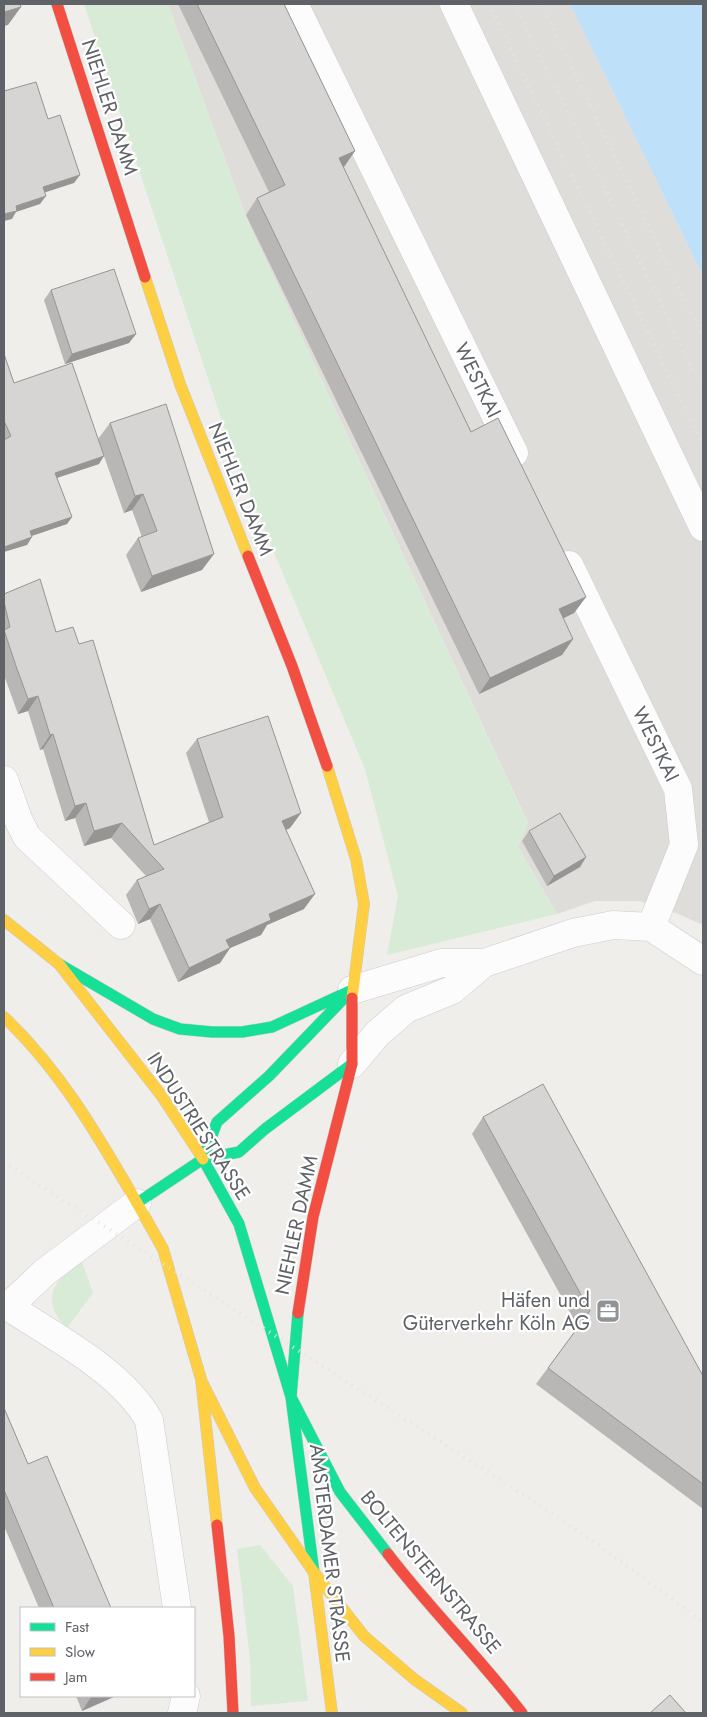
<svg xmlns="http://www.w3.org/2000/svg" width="707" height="1717" font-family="Jost,sans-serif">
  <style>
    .industrial { fill: #dfddda }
    .green { fill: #d8ebd6 }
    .water { fill: #bfe0f9 }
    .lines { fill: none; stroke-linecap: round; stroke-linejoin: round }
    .street-casing { stroke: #cbcccc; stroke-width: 29 }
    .fast-casing { stroke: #cacacb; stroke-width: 12 }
    .slow-casing { stroke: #cacacb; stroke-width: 12 }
    .jam-casing { stroke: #cacacb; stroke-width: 12 }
    .street { stroke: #fdfcfc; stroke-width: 28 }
    .fast { stroke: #16e098; stroke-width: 11 }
    .slow { stroke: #ffcf43; stroke-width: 11 }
    .jam { stroke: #f24e42; stroke-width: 11 }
    .rail { stroke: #e4e4e4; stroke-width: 4; stroke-dasharray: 1 6; stroke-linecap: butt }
    .wall { fill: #b8b7b5 }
    .shaded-wall { fill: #969594 }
    .building { fill: #d6d5d3; stroke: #969594 }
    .labels { text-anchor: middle; stroke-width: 4.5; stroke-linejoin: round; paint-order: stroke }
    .street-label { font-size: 20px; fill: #5f6368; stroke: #fff }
    .poi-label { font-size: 20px; fill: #5f6368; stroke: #fff; text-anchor: end }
  </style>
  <rect width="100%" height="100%" fill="#efeeea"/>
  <path class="industrial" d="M168 4H570L703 276V925L669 910 639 901H595L557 914 518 847 528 823 248 222Z"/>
  <path class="green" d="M84 4H168L248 222 528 824 518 847 557 914 387 955 398 896 365 769 234 457Z
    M81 1259 93 1293 67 1328C38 1299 55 1280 81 1259Z
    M260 1545 293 1586 308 1701 251 1706 250 1659 237 1549Z"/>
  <path class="water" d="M571 4H703V276L570 4Z"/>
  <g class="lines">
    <g class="street-casing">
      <path id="street" d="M294 4 514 453
        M454 4 703 527
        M569 565 678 789 684 845 651 927
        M4 780 18 819 27 837 121 925
        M352 990 442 963H484L573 933 613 925 651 927 703 961
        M352 1064 378 1033 406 1009 452 990 484 963
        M4 1304C51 1335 121 1370 149 1420L177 1608
        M8 1307 45 1272 137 1203
        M182 1713 186 1696"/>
    </g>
    <g class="fast-casing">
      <path id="fast" d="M59 964 153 1019 180 1029 212 1032H242L272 1027 352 990
        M203 1159 217 1122 269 1076 350 992
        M203 1159 239 1224 291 1397 314 1573
        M137 1203 203 1159 239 1152 265 1129 352 1064
        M298 1313 291 1397 340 1492 388 1554"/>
    </g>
    <g class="slow-casing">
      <path id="slow" d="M145 277 180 384 248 556
        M327 766 356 859 364 904 352 998
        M4 920 59 964 161 1095 203 1159
        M4 1017C61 1071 98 1136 137 1203
        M137 1203 163 1249 201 1379 217 1525
        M202 1382 255 1488 313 1571 364 1636 414 1679 462 1713
        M314 1573 332 1713"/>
    </g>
    <g class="jam-casing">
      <path id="jam" d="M57 4 145 277
        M248 556 292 666 327 766
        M298 1313 313 1217 352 1064V998
        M217 1525 229 1636 233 1713
        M388 1554C430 1609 480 1658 522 1713"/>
    </g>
    <use href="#street" class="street"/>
    <use href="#fast" class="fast"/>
    <use href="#slow" class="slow"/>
    <use href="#jam" class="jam"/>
    <path class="rail" d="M489 4 703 446
      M515 4 703 391
      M541 4 703 338
      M4 1162 516 1490 593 1541 703 1622"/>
  </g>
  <path class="wall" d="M178 4H284L355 151 343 167 471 432 586 597 574 613 563 618 573 639 562 655 479 694 246 215 257 198 269 192Z
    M51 290 136 334 129 343 65 364 44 300Z
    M4 354 14 383 99 464 57 478 72 517 67 524 32 536 27 545 4 440Z
    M110 423 202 570 141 592 126 555 138 538 142 537 132 510 124 513 98 439Z
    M4 594 56 632 79 644 154 845 209 822 186 753 197 739 301 813 290 828 286 830 304 909 267 925 261 935 230 948 220 963 178 982 150 919 138 924 126 895 137 880 146 876 111 838 84 846 75 818 65 821 43 749 40 750 28 711 18 714 4 675Z
    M529 831 586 857 580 867 547 886 522 841Z
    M483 1117 703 1376V1509L536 1384 578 1327 472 1134Z
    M4 1408 28 1464 111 1608H39L4 1526Z
    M76 1696H116L82 1711Z"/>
  <path class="shaded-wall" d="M21 7 8 25 4 26V12Z
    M355 151 344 167 328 175 339 158Z
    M80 175 74 183 37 195 43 187Z
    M46 196 40 204 16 212 12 219 4 221V214L16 206Z
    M136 334 129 343 65 364 72 354Z
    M104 456 99 464 50 480 55 473Z
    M143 494 132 510 124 513 135 496Z
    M72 517 67 524 25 538 30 531Z
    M32 537 27 545 4 552V547Z
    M214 554 202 570 141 592 152 576Z
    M586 597 574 613 548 626 559 609Z
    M573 639 562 655 479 694 490 678Z
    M38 696 28 711 18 714 28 699Z
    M53 734 43 749 40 750 50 735Z
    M86 803 75 818 65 821 75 806Z
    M301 813 290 828 271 836 282 821Z
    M122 823 111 838 84 846 94 831Z
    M586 857 580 867 547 886 554 876Z
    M315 894 304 909 267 925 261 935 230 948 220 963 178 982 189 968 226 940 269 914Z
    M160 904 150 919 138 924 149 909Z
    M94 1696H116L82 1711 91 1697Z"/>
  <path class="building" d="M4 4H20L21 7 4 12Z
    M197 4H284L355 151 339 158 471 432 498 418 586 597 559 609 573 639 490 678 257 198 285 185Z
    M36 82 48 119 60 115 80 175 43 187 46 196 16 206 17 211 4 214V91Z
    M114 269 136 334 72 354 51 290Z
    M4 354 14 383 72 363 104 456 55 473 72 517 30 531 32 537 4 547V440L11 436 4 421Z
    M166 404 214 554 152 576 138 538 157 531 143 494 135 496 110 423Z
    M40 579 56 632 73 627 79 644 93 640 154 845 223 817 197 739 268 716 301 813 282 821 315 894 269 914 271 920 226 940 230 948 189 968 160 904 149 909 137 880 164 869 122 823 94 831 86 803 75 806 53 734 50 735 38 696 28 699 16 666 4 630 10 627 4 602V594Z
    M560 813 586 857 554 876 529 831Z
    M543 1084 703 1376V1484L548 1368 590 1311 483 1117Z
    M4 1408 28 1464 47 1456 111 1608H54L4 1490Z
    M670 1695 686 1713H650Z"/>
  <defs>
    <g id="office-square" transform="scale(1.25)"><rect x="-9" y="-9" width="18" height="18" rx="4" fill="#919496" stroke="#fff"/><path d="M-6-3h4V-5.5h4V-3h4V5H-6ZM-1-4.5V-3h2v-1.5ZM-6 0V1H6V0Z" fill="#fff"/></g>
  </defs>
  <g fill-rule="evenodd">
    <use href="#office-square" x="608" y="1311"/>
  </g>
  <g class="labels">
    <g class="street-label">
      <text transform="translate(110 107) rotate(72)" y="7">NIEHLER DAMM</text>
      <text transform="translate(478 380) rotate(64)" y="7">WESTKAI</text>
      <text transform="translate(241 489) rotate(68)" y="7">NIEHLER DAMM</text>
      <text transform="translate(656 744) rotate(64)" y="7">WESTKAI</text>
      <text transform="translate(199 1126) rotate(57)" y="7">INDUSTRIESTRASSE</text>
      <text transform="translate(296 1225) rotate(-78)" y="7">NIEHLER DAMM</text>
      <text transform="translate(330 1553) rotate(83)" y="7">AMSTERDAMER STRASSE</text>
      <text transform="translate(431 1572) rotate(50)" y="7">BOLTENSTERNSTRASSE</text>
    </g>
    <g class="poi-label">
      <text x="590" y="1307">Häfen und<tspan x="590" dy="23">Güterverkehr Köln AG</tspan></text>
    </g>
  </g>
  <rect width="707" height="1717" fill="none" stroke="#5f6368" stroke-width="10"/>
  <rect x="20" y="1607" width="175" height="90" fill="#ffffff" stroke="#bfc1c3"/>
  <rect x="30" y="1623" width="25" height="8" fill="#16e098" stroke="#bfc1c3"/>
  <text x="65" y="1632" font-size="15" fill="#5f6368">Fast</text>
  <rect x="30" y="1648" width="25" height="8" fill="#ffcf43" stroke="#bfc1c3"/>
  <text x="65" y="1657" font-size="15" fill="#5f6368">Slow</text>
  <rect x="30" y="1673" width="25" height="8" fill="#f24e42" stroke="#bfc1c3"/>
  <text x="65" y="1682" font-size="15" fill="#5f6368">Jam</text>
</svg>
